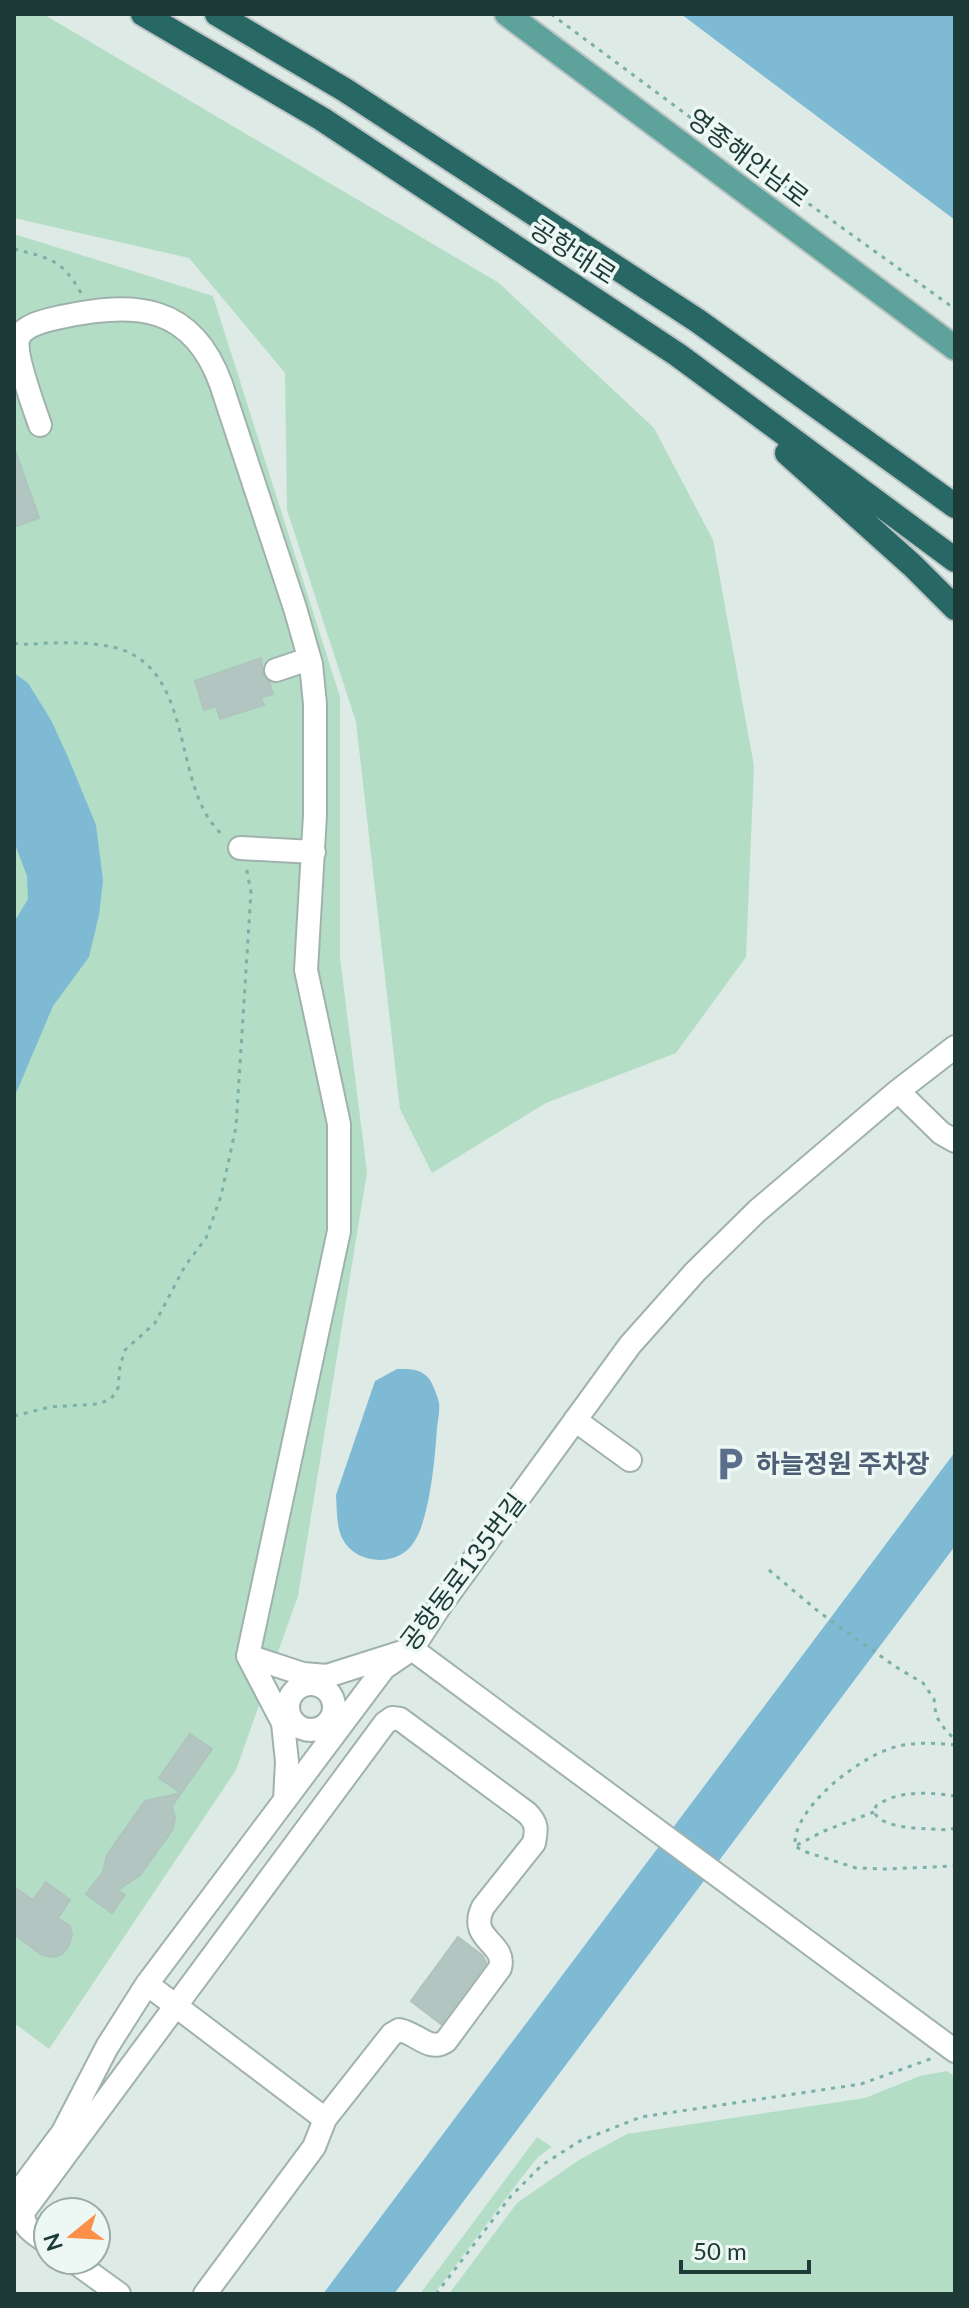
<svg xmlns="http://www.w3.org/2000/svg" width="969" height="2308" font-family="Lato,'Noto Sans KR',sans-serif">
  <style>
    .green { fill: #b3dec5 }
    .water { fill: #7fbad5 }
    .building { fill: #b2c5c0; stroke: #afc4be; stroke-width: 2 }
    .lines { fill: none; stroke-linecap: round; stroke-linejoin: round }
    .minor-casing { stroke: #a0b2ae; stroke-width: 26 }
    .major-casing { stroke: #bbc4c3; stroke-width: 28 }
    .highway-casing { stroke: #bbc4c3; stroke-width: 28 }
    .path { stroke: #7ab0a8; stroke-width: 3; stroke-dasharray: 4 6; stroke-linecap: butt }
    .minor { stroke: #fff; stroke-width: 22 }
    .major { stroke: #5da39c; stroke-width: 24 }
    .highway { stroke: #276865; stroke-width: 24 }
    .labels { text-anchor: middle; stroke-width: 7; stroke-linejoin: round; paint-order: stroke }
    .street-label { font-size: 26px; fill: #1d3a37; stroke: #edf7f3 }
    .service-label { font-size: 26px; font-weight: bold; fill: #4e5e75; stroke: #edf7f3; text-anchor: start }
  </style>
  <rect width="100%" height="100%" fill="#ddeae6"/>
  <path class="green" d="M14 14H43L499 283 654 428 713 540 754 766 746 957 676 1053 546 1103 432 1173 400 1109 356 722 287 510 285 373 189 258 14 218Z
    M14 234 213 296 340 697V958L367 1172 298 1596 236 1770 49 2049 14 2023Z
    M947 2071 955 2077V2294H449L517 2203 579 2160 627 2134 865 2098 920 2076Z
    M537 2137 552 2147 538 2157 522 2177 434 2294H420Z"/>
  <path class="water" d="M681 14H955V220Z
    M14 673 28 683 51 720 68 757 96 825 103 880 99 915 89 957 53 1006 14 1098V922L28 899 27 876 14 842Z
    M397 1369C410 1369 421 1368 430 1380 433 1385 438 1397 439 1403 440 1411 438 1420 437 1428 435 1457 430 1518 414 1542 398 1568 355 1565 342 1538 336 1525 337 1508 336 1495L375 1381Z
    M955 1452V1546L394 2294H323Z"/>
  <path class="building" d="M14 453H16L39 518 14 527Z
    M261 658 263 674 269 682 273 694 261 697 264 705 220 719 216 706 204 710 195 681Z
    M190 1734 212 1749 172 1806 175 1818 173 1829 140 1875 118 1890 125 1895 112 1913 86 1894 103 1872 107 1855 145 1801 181 1793 159 1778Z
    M46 1882 70 1900 58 1918 70 1926 72 1935 68 1947 62 1954 54 1957 42 1955 14 1934V1887L33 1900Z
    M458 1937 483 1956 486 1963 441 2024 411 2001Z"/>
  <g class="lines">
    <g class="minor-casing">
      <path id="minor" d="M40 425C34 408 13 351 19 337 25 324 48 320 61 317 135 301 192 304 221 384L295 608 311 664 315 704V815L306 970 339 1124V1231L248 1656 283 1723 287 1762 285 1800
        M276 670 309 659
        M240 848 314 852
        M898 1091 941 1133 955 1141
        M575 1420 630 1460
        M248 1656 303 1674 327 1676 412 1649 955 2051
        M288 1707a23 23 0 1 1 46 0a23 23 0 1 1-46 0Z
        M147 1984 325 2119
        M14 2198 63 2132 107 2047 147 1984 384 1668 412 1649 440 1606 630 1345 695 1272 757 1211 898 1091 955 1047
        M48 2243C36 2234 20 2227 24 2211L385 1723 392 1718 400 1719 527 1813C537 1823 537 1829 534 1843L483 1907C467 1940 507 1942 500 1968L446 2041C430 2053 417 2033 399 2030L392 2034 325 2119 314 2147 205 2294
        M72 2260 119 2294"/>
    </g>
    <g class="major-casing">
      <path id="major" d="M507 14 955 348"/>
    </g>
    <g class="highway-casing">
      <path id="highway" d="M143 14 322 119 678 355 955 560
        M217 14 345 90 698 321 955 506
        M787 453 913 566 955 608"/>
    </g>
    <path class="path" d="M551 14 741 155 955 309
      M14 249C49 258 62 259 81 293
      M14 643C27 646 38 643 51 643 73 642 111 643 130 653 195 685 173 794 224 836
      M14 1416 50 1407 98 1404 111 1399 118 1388 120 1366 125 1350 155 1323 185 1266 206 1238 221 1196 236 1127 251 892 246 866
      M769 1570 819 1612 896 1667 923 1683 934 1699 936 1716 944 1728 955 1740
      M955 1745C936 1743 917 1742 899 1746 864 1753 792 1807 795 1846L803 1851 856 1868 886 1869 955 1866
      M955 1796C929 1792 898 1790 876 1806L874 1812C883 1831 930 1828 949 1830L955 1828
      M797 1845 824 1831 874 1812
      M436 2294 511 2196 542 2165 580 2141 641 2117 861 2084 933 2058"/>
    <use href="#minor" class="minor"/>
    <use href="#major" class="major"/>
    <use href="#highway" class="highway"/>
  </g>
  <defs>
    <g id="parking-bare" transform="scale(2.76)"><path d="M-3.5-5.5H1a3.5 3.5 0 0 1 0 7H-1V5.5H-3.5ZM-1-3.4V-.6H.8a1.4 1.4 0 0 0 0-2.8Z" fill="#5c6f8a" stroke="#edf7f3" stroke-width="2.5" paint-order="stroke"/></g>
  </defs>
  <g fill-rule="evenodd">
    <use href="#parking-bare" x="730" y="1464"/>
  </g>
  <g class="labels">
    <g class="street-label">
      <text transform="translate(748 158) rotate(37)" y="9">영종해안남로</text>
      <text transform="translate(573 252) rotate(33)" y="9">공항대로</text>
      <text transform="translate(463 1572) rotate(-53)" y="9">공항동로135번길</text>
    </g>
    <g class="service-label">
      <text x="756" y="1473">하늘정원 주차장</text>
    </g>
  </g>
  <rect width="969" height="2308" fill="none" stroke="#1d3a37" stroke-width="32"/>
  <g transform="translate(72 2236) rotate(252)"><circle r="38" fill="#edf7f3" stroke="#9aaba8" stroke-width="2"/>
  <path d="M0-6L14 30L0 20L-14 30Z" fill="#fd9048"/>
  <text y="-12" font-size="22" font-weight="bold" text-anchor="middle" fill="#1d3a37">N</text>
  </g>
  <path d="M681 2260v12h128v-12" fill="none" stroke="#1d3a37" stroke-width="4"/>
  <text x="693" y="2260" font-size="24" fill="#1d3a37" stroke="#edf7f3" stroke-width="6" paint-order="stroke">50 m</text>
</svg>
